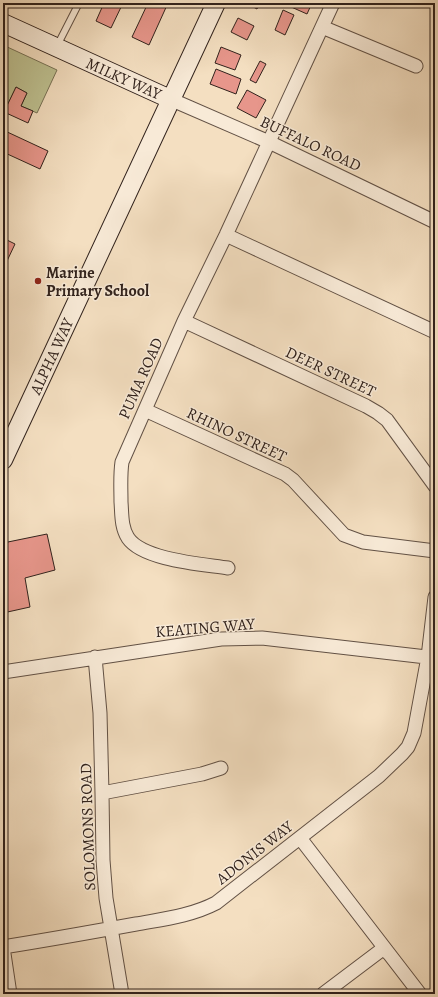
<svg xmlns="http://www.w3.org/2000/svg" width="438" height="997" font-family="Alegreya,serif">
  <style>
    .green { fill: #bec191; stroke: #787256 }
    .building { fill: #e7968b; stroke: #31221c }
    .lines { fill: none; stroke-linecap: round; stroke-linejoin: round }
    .lane-casing { stroke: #625145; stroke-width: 8 }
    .street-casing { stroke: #625145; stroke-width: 15 }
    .secondary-casing { stroke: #31221c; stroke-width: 20 }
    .lane { stroke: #f8ead7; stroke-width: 6 }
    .street { stroke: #f8ead7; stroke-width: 13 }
    .secondary { stroke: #f8ead7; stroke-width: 18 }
    .poi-dot { fill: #8f2418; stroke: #f8ead7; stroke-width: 1.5 }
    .labels { text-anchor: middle; stroke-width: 3; stroke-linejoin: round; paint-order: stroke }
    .street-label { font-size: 16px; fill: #31221c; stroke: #f8ead7 }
    .poi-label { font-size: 16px; font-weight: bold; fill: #31221c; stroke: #f8ead7; text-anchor: start }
  </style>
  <rect width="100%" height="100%" fill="#f4dfc1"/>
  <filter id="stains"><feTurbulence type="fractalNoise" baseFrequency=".005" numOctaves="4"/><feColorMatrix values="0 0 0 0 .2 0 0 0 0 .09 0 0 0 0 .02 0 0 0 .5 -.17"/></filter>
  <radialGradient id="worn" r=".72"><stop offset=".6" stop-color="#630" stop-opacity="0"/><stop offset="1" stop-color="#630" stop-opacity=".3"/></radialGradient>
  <path class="green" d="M3 45 57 70 37 113 21 106 27 93 16 87 5 110 3 109Z"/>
  <path class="building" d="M104 3H123L111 28 96 21Z
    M148 3H168L149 45 132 37Z
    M246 3H260L257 9Z
    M291 3H312L307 14 289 6Z
    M283 10 294 15 285 35 275 30Z
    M238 18 254 26 247 40 231 32Z
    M221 47 241 55 235 70 215 63Z
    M260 61 266 64 256 83 250 80Z
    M216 69 241 79 236 94 210 84Z
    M16 87 27 93 21 106 33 111 28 123 4 112Z
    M247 90 266 100 256 118 237 108Z
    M3 130 48 151 40 169 3 152Z
    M3 238 15 244 7 261 3 260Z
    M47 534 55 570 25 578 30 607 3 613V543Z"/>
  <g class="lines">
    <g class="lane-casing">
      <path id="lane" d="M57 46 79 3"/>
    </g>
    <g class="street-casing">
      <path id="street" d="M322 27 416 66
        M170 99 269 142 435 222
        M226 235 435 332
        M184 321 366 406 378 413 387 420 435 486
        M145 410 285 474 293 480 344 535 363 542 435 551
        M228 568C202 564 143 560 128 538 121 527 122 514 121 502 121 489 120 475 122 462L184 321 226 235 333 3
        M95 657 100 713 102 793 103 860 106 898 122 994
        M3 672 221 639 262 638 435 658
        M102 793 202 774 221 768
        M300 838 420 994
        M3 947C47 940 92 932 136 924 163 919 191 916 216 903L379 776 402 754 408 747 414 733 428 657 435 597
        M3 947 10 994
        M323 994 384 948 389 954"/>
    </g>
    <g class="secondary-casing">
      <path id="secondary" d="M3 23 170 99
        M3 460 216 3"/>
    </g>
    <use href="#lane" class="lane"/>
    <use href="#street" class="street"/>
    <use href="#secondary" class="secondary"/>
  </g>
  <circle class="poi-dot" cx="38" cy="281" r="4"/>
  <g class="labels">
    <g class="street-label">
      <text transform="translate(124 78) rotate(24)" y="6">MILKY WAY</text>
      <text transform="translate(311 143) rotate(25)" y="6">BUFFALO ROAD</text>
      <text transform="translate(51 356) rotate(-65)" y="6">ALPHA WAY</text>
      <text transform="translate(331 371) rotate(25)" y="6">DEER STREET</text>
      <text transform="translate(140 378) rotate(-66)" y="6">PUMA ROAD</text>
      <text transform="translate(237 434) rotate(25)" y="6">RHINO STREET</text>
      <text transform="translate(205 627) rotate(-5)" y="6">KEATING WAY</text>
      <text transform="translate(87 827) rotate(-92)" y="6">SOLOMONS ROAD</text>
      <text transform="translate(254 852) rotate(-38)" y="6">ADONIS WAY</text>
    </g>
    <g class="poi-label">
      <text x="46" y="278">Marine<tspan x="46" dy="18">Primary School</tspan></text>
    </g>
  </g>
  <rect width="438" height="997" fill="none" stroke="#f4dfc1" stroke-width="16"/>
  <rect x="4" y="4" width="430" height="989" fill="none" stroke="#31221c" stroke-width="2"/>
  <rect x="8" y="8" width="422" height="981" fill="none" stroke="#31221c"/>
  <rect width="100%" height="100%" filter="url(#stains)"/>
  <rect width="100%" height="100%" fill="url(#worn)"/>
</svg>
